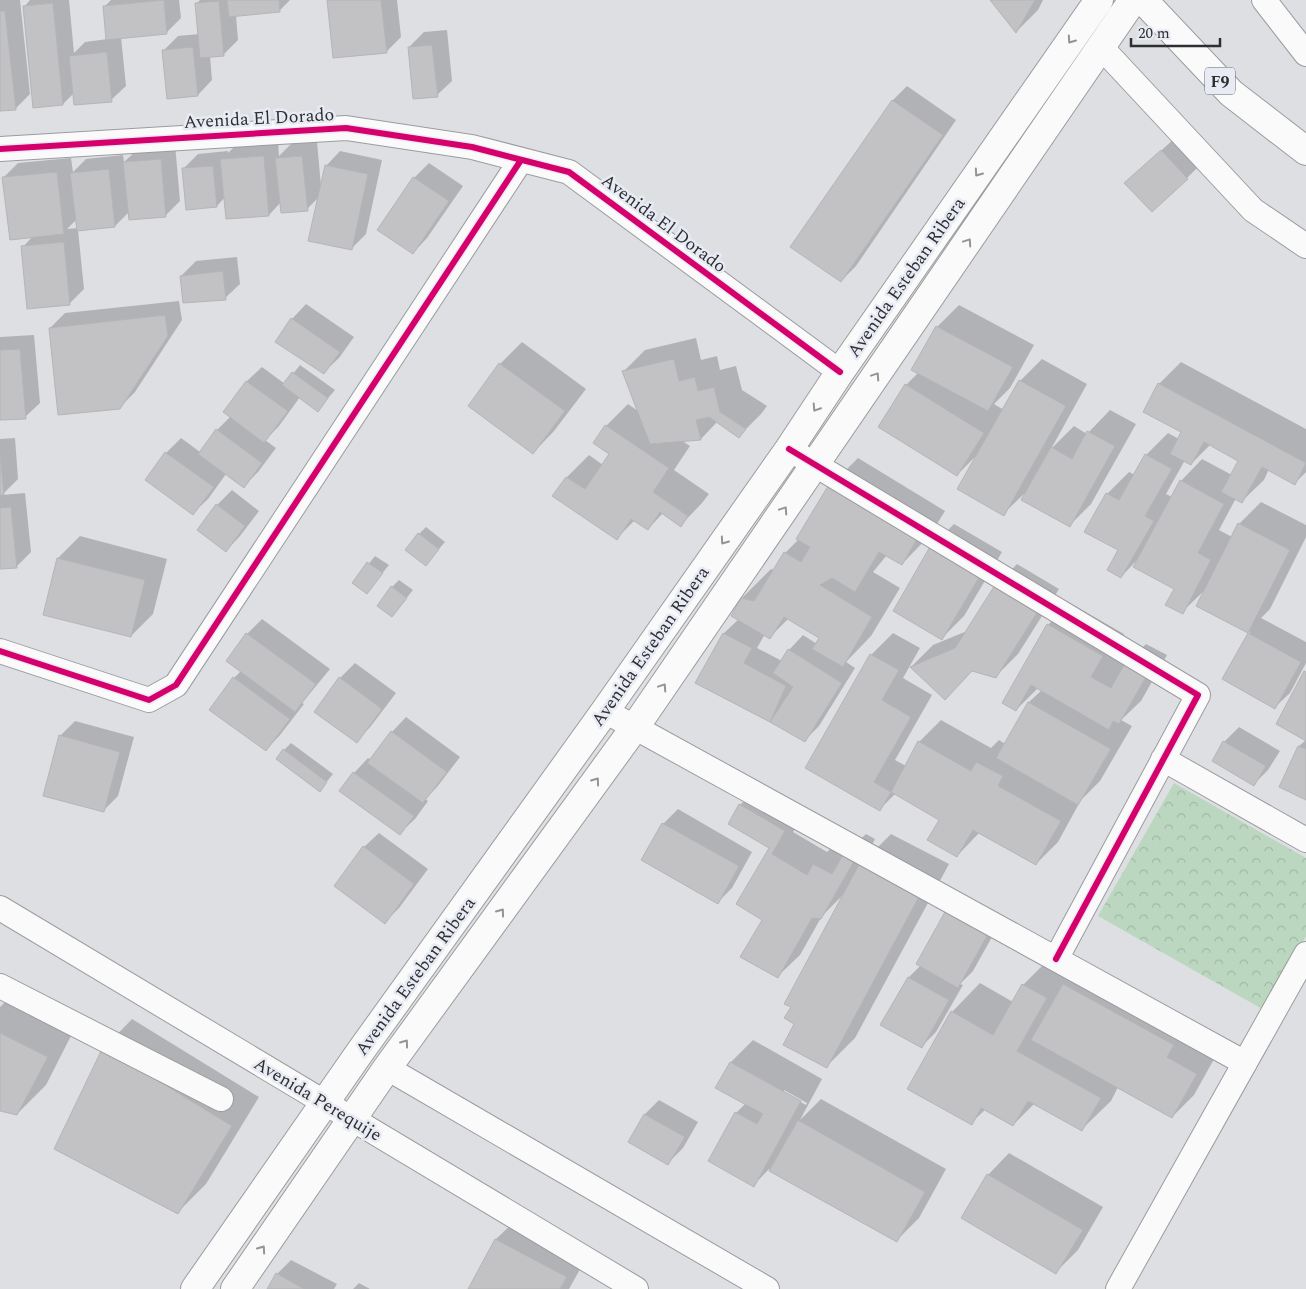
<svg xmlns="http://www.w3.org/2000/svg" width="1306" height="1289" font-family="Spectral,serif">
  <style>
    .park { fill: url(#park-crowns) }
    .shadow { fill: #0003; fill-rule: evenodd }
    .building { fill: #c2c1c4; stroke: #b5b4b6 }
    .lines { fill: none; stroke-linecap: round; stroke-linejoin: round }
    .street-casing { stroke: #9b9c9f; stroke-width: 26 }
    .secondary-casing { stroke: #9b9c9f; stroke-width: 30 }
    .highway-casing { stroke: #9b9c9f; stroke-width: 30 }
    .street { stroke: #fafafb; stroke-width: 24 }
    .secondary { stroke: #fafafb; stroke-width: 28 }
    .highway { stroke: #fafafb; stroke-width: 28 }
    .cycleway-casing { stroke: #e8ebf4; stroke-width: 9 }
    .cycleway { stroke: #d6006c; stroke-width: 6 }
    .oneway { stroke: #949496 }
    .labels { text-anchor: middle; stroke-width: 5; stroke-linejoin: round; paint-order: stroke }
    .shield { fill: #e8ebf4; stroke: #66676c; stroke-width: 1 }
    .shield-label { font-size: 16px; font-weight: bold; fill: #2e2f32 }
    .street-label { font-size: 18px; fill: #2e2f32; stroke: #e8ebf4 }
  </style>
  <defs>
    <pattern id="park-crowns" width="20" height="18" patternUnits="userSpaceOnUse" patternTransform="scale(1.25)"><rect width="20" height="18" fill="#bbd7c0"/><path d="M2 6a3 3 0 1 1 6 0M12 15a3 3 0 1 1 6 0" fill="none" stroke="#a1b9a5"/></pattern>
  </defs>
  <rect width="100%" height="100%" fill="#dedfe3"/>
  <path class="park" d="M1174 783 1306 858V936L1264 1010 1098 916Z"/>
  <path class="shadow" d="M0 0H20L30 94 15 109 0 110Z
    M30 0H69L74 53 85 42 108 39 104 7 111 0H179L181 18 167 32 121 37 126 86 111 100 74 93 63 104 34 107 24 7Z
    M200 0H290L279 11 236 15 238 40 224 54 210 56 212 80 198 95 163 51 178 36 199 34 196 4Z
    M329 0H397L401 37 386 52Z
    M992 0H1043L1038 10 1016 32Z
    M447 30 452 81 437 95 409 47 424 32Z
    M907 86 956 120 856 266 841 281 893 100Z
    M1176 137 1201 164 1187 178 1141 169Z
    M278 141 279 156 291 144 317 142 321 186 326 166 340 151 382 160 366 234 351 249 319 197 307 209 281 202 269 215 225 197 217 206 183 169 198 154 228 151V153L236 145Z
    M175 144 180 201 165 216 129 212 115 226 78 230 84 289 69 304 23 247 33 236 3 178 18 163 71 158 73 172 86 159 123 155 124 162 139 148ZM77 219 78 228 67 229Z
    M429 163 463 186 427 238 413 253 379 230 414 178Z
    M237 257 240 284 225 298 181 276 196 261Z
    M179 301 182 320 135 392 120 407 50 328 65 313Z
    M306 304 354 337 339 358 324 372 292 319Z
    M959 305 1034 345 1010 388 994 404 1004 410 1020 381 1042 359 1087 384 1051 449 1074 426 1087 434 1110 410 1136 424 1091 504 1069 526 1026 492 1003 514 978 454 957 475 906 385 918 373 937 327Z
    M34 335 40 403 25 417 0 419V337Z
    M696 338 701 360 717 356 720 370 736 366 742 390 767 406 761 414 739 436 717 422 701 439 681 440 690 446 674 470 709 494 702 503 681 525 663 513 648 529 635 520 617 538 554 496 567 477 589 455 603 465 611 453 606 426 628 404 638 411 623 372 645 350Z
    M522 342 586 389 554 431 533 453 500 364Z
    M1181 362 1306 429V472L1295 483 1269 469 1264 480 1242 501 1236 498 1219 530 1232 537 1239 524 1261 502 1306 525V537L1270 609 1261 618 1306 642V663L1290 693 1275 707 1224 679 1250 632 1198 606 1206 589 1182 612 1176 588 1137 560 1121 577 1120 550 1107 494 1129 472 1135 475 1146 455 1168 433 1179 439 1183 432 1159 384ZM1211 444 1240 460 1232 475 1202 459 1181 481 1172 497 1166 494 1185 460 1191 464Z
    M300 365 335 390 318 410 300 397 279 426 265 440 276 448 258 472 243 487 226 474 208 499 193 513 147 479 166 453 181 438 200 452 217 430 231 416 224 412 247 381 262 367 285 384Z
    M15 438 18 479 2 495 25 493 31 552 16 567 0 568V439Z
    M858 458 945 511 930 535 902 564 887 555 873 572 900 588 871 636 846 662 855 668 819 726 805 740 696 683 724 633 739 619 733 615 742 598 771 569 774 570 785 553 799 539 829 487ZM789 618 821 637 817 644 803 635 789 650 782 661 757 648 765 634 770 637Z
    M232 490 259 511 240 536 226 551 198 530 217 505Z
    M954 524 1002 552 964 616 942 638 932 546Z
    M426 527 445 542 426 564 419 534Z
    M80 536 167 559 153 614 131 636 58 558Z
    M375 556 389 565 367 592 354 582Z
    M1017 564 1059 589 1018 654 996 676 973 670 945 698 911 667 933 645 967 631 996 586Z
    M399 580 413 590 392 616V587Z
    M1070 603 1124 634 1112 655 1127 663 1146 644 1167 655 1141 701 1121 720 1132 726 1100 781 1081 800 1058 842 1036 864 980 832 957 856 940 819 896 793 880 809 807 768 871 655 893 633 920 648 903 678 932 695 895 760 906 766 919 742 941 720 991 748 999 740 1005 744 1029 702 1042 690 1038 688 1016 710 1048 625Z
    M262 619 330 669 302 703 304 704 280 735 266 750 234 678 241 671 227 661 247 634Z
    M355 663 396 693 371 726 357 741 340 678Z
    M406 717 460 757 437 787 425 799 428 801 415 819 400 833 341 790 354 773 368 758 371 760 392 732Z
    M75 721 134 737 118 796 103 811 60 736Z
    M1239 727 1280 751 1268 770 1254 784 1214 761 1224 742Z
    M1306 740V798L1280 786 1299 746Z
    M291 743 333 774 320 790 284 750Z
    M762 783 806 809 793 832 827 852 836 843 849 850 866 834 875 839 864 861 891 834 949 864 855 1038 827 1066 796 1023 845 893 822 916 800 955 778 976 763 919 770 847 740 805Z
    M678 809 752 852 732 888 718 902 643 860 663 824Z
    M379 833 428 869 399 908 385 922 364 847Z
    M1002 919 973 971 960 984 963 985 936 1032 921 1047 882 1024 909 977 921 965Z
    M1052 956 1218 1052 1194 1095 1172 1117 1118 1087 1111 1101 1082 1129 1035 1103 1013 1125 986 1109 971 1123 952 1012 980 983 1013 1002 1023 985Z
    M11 996 75 1028 46 1085 17 1114 0 1110V1007Z
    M132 1019 259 1097 206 1184 178 1212 104 1048Z
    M753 1040 822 1079 800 1120 821 1099 946 1169 919 1218 897 1240 769 1169 754 1185 736 1113 746 1103 717 1087 731 1062ZM784 1090 807 1103 806 1105 784 1093Z
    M659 1100 698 1122 683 1148 668 1163 645 1114Z
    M1009 1153 1103 1207 1078 1250 1056 1272 988 1175Z
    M518 1218 588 1255 569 1289H469L496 1239Z
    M291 1260 337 1284 334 1289H268L277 1274Z
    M359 1283 370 1289H353Z"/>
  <path class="building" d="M164 0 167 34 106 40 103 6Z
    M227 0H279L280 12 229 17Z
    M327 0H381L387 53 333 58Z
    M990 0H1035L1016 33Z
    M219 1 224 56 200 58 195 3Z
    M53 3 63 105 33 108 23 6Z
    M0 11H5L16 110 0 111Z
    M432 45 438 97 413 99 408 47Z
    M193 47 198 96 167 99 162 50Z
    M107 52 112 102 74 105 69 56Z
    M892 100 943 135 841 282 790 247Z
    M1161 150 1188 179 1152 212 1124 183Z
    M264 156 269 216 226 219 220 159Z
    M302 156 308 211 281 213 275 158Z
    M161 159 166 217 129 220 123 162Z
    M325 165 368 174 352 250 308 241Z
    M213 166 217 207 186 210 182 168Z
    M109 169 115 227 77 231 70 173Z
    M57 172 64 234 10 240 2 177Z
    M413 177 449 201 413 254 377 230Z
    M64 242 70 305 27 309 21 246Z
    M223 271 226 300 183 303 180 276Z
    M165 315 168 336 120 409 58 415 49 328Z
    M291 318 340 352 324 374 275 342Z
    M936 326 1013 367 988 411 911 370Z
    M20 349 26 419 0 420V350Z
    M674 359 679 381 695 377 698 391 714 387 720 412 746 429 739 438 709 417 696 420 701 440 650 444 622 371Z
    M499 363 565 411 533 454 468 406Z
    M292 372 328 398 318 412 282 385Z
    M1019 380 1066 406 1004 516 957 489Z
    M246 381 288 411 264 443 223 412Z
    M1158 383 1306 463 1295 485 1262 467 1242 503 1221 492 1238 461 1204 442 1191 465 1170 454 1181 432 1143 412Z
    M905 384 984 433 957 476 878 427Z
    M605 425 669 468 653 492 688 516 681 527 660 512 648 530 631 519 617 540 552 496 566 477 585 489 609 454 593 443Z
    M216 429 262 463 244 488 198 454Z
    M1087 431 1115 446 1070 527 1021 500 1051 447 1072 459Z
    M0 452 4 495H0Z
    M165 452 214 487 193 515 145 480Z
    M1145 454 1172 469 1145 516 1154 521 1121 578 1107 570 1118 550 1084 532 1106 493 1119 500Z
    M1180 480 1224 504 1198 553 1211 560 1183 614 1165 605 1174 589 1133 567Z
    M828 486 917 539 902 565 879 552 855 592 832 578 820 585 872 617 843 667 812 649 819 638 784 617 770 639 731 616 741 598 754 601 784 552 801 562 810 547 796 539Z
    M216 504 245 526 226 552 197 530Z
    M11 507 17 568 0 569V508Z
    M1238 523 1290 550 1248 633 1196 606Z
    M418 533 439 549 426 566 405 550Z
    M931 545 981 574 942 640 893 611Z
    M57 558 145 580 131 637 43 615Z
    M367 562 383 573 367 594 352 583Z
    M995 585 1038 611 996 678 972 671 945 700 910 667 955 648Z
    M391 586 407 598 392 617 377 606Z
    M1047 624 1103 656 1091 677 1111 688 1124 665 1146 677 1119 724 1113 721 1109 730 1031 685 1016 711 1002 703Z
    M246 633 316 684 295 712 226 661Z
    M723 633 752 648 744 663 786 686 770 722 695 683Z
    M1248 633 1301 662 1275 709 1222 679Z
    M788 649 842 683 805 742 770 722 793 687 773 673Z
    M870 654 899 670 882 700 911 717 874 782 891 792 880 811 805 768Z
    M1304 671 1306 672V741L1276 724Z
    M233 677 290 719 266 751 209 710Z
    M339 677 382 709 357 743 314 712Z
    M1028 702 1111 749 1078 805 996 758Z
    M391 731 447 772 423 803 367 763Z
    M59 735 120 752 104 812 43 796Z
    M918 741 971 771 976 762 1003 776 998 786 1061 821 1036 865 973 830 957 857 927 840 939 820 891 792Z
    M1223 741 1266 766 1254 786 1212 761Z
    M1298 746 1306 749V800L1279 787Z
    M283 749 327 782 320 792 276 759Z
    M353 772 414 816 400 835 339 791Z
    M739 804 785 831 772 854 807 875 813 864 832 874 843 855 854 861 821 919 812 918 778 978 740 957 762 920 736 904 769 848 728 824Z
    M662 823 739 866 718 904 641 860Z
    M363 846 414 884 385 924 334 886Z
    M861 861 921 893 827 1068 783 1045 794 1024 784 1018 791 1007 784 1004Z
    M946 910 988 934 958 988 916 964Z
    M908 977 949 1000 922 1048 880 1025Z
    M1022 984 1047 998 1017 1051 1101 1098 1082 1131 1028 1101 1013 1126 981 1108 972 1125 907 1089 951 1011 993 1035Z
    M1063 984 1174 1045 1167 1057 1197 1074 1172 1118 1031 1040Z
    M0 1033 48 1057 17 1115 0 1111Z
    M103 1047 232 1126 178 1214 54 1149Z
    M730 1062 801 1101 754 1187 708 1161 735 1112 757 1124 763 1114 715 1088Z
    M644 1114 685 1137 668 1165 628 1142Z
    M798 1120 925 1192 897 1242 769 1171Z
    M987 1174 1083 1230 1056 1274 961 1218Z
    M495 1239 567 1277 560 1289H468Z
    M276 1273 304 1289H267Z"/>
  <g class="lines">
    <g class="street-casing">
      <path id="street" d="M1264 0 1306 54
        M1101 47 1253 210 1306 246
        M0 149 346 128 472 147 569 172 840 372
        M789 449 1198 695 1056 959
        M0 651 149 700 176 685 521 160
        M605 711 1245 1063
        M1163 759 1306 840
        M0 908 636 1289
        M0 986 221 1099
        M387 1068 767 1289
        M1118 1289 1306 954"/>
    </g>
    <g class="secondary-casing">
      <path id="secondary" d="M195 1289 360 1052 605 711 789 449 840 372 1099 0
        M235 1289 387 1068 635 727 1133 0"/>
    </g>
    <g class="highway-casing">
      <path id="highway" d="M1143 0 1231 93 1306 151"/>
    </g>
    <use href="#street" class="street"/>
    <use href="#secondary" class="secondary"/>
    <use href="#highway" class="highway"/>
    <g class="cycleway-casing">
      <path id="cycleway" d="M0 149 346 128 472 147 569 172 840 372
        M789 449 1198 695 1056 959
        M0 651 149 700 176 685 521 160"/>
    </g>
    <use href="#cycleway" class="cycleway"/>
  </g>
  <defs><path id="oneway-chevron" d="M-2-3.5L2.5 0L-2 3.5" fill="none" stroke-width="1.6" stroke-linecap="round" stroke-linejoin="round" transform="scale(1.25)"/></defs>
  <g class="oneway">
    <use href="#oneway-chevron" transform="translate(1071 40) rotate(125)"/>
    <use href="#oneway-chevron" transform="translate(978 173) rotate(125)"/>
    <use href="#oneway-chevron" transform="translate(968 242) rotate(-56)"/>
    <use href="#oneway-chevron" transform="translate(876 376) rotate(-56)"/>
    <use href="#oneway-chevron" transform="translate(816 408) rotate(123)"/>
    <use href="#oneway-chevron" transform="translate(784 510) rotate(-56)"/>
    <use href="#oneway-chevron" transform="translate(724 541) rotate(125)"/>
    <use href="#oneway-chevron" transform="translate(663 687) rotate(-56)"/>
    <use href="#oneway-chevron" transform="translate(596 781) rotate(-54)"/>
    <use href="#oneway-chevron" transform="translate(501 912) rotate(-54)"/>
    <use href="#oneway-chevron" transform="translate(405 1043) rotate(-54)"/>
    <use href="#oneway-chevron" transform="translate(262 1249) rotate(-55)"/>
  </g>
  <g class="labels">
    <rect class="shield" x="1205" y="67.5" width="30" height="27" rx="4"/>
    <g class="shield-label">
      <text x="1220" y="87">F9</text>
    </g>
    <g class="street-label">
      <text transform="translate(259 118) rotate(-3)" y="6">Avenida El Dorado</text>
      <text transform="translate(664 223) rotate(37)" y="6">Avenida El Dorado</text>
      <text transform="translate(906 277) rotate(-55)" y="6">Avenida Esteban Ribera</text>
      <text transform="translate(650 646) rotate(-55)" y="6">Avenida Esteban Ribera</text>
      <text transform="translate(415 976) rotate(-54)" y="6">Avenida Esteban Ribera</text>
      <text transform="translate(318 1099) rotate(31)" y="6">Avenida Perequije</text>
    </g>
  </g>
  <path d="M1131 38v8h89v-8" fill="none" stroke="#2e2f32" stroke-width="2.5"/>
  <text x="1138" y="38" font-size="15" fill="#2e2f32" stroke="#e8ebf4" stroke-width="4" paint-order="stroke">20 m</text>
</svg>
